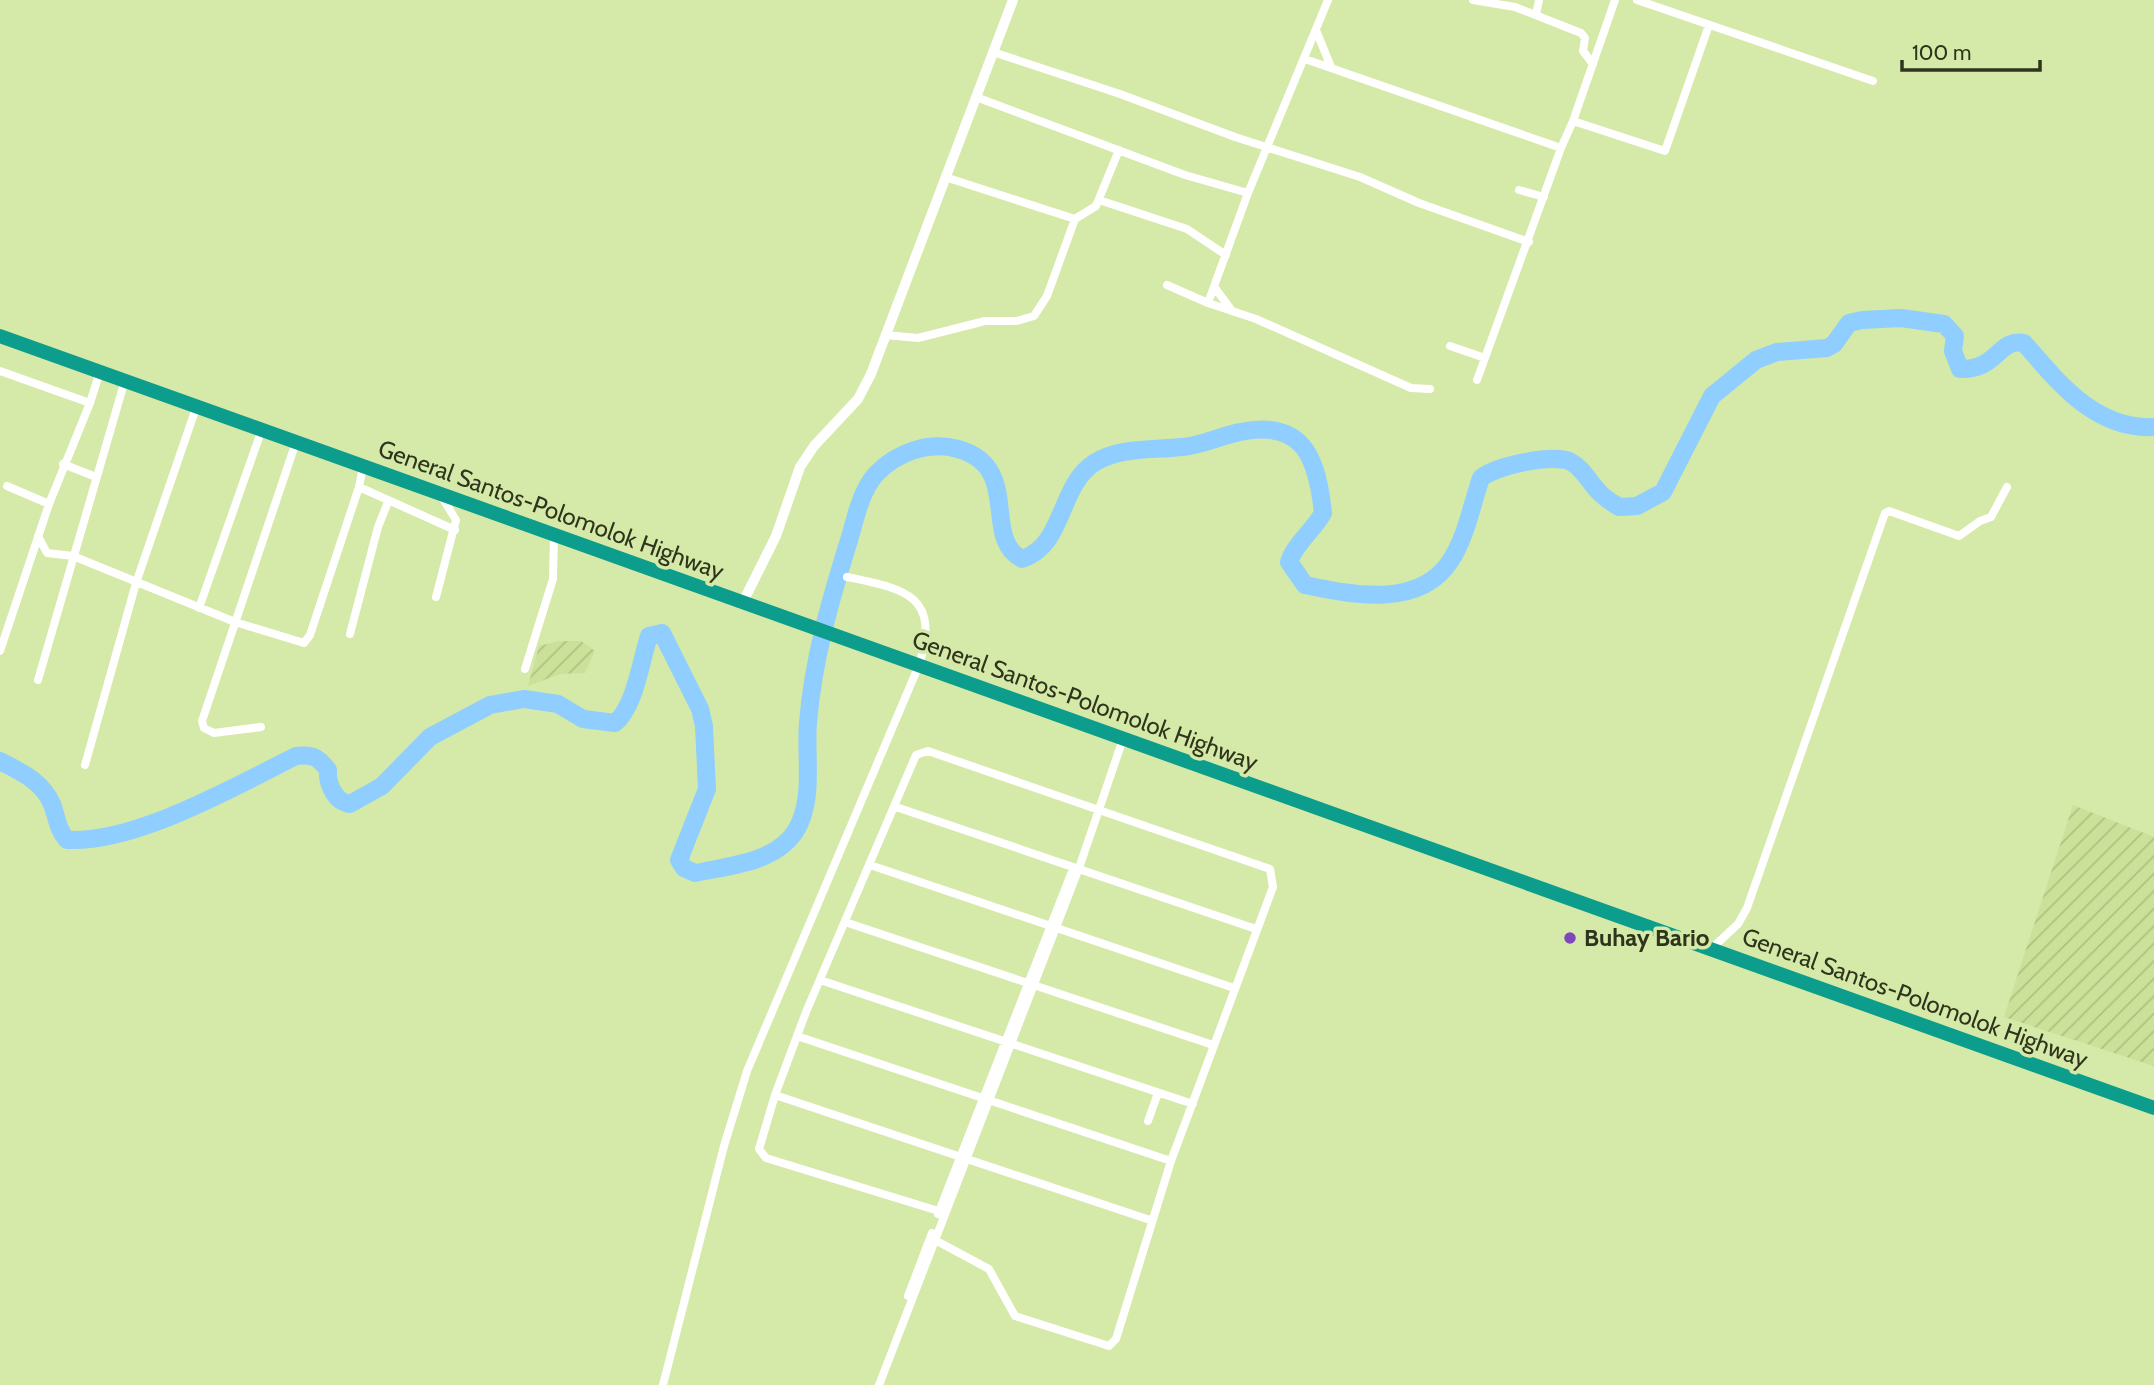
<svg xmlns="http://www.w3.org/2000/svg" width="2154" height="1385" font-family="Cabin,sans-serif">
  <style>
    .industrial { fill: url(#industrial-furrows) }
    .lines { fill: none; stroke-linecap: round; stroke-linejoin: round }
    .river { stroke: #8fcefe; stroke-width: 18 }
    .street { stroke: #fff; stroke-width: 8 }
    .secondary { stroke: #fff; stroke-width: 10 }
    .highway { stroke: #0c9d8c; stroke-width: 14 }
    .poi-dot { fill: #7e47be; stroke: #d5e9a8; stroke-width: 2.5 }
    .labels { text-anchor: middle; stroke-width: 7; stroke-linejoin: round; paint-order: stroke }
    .street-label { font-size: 24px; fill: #2e351c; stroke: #d5e9a8 }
    .poi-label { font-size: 24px; font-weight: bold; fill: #2e351c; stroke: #d5e9a8; text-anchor: start }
  </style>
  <defs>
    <pattern id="industrial-furrows" width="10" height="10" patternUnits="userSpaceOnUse" patternTransform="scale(1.75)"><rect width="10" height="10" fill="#cbe098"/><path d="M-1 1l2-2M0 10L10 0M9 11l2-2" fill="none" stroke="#afc182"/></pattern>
  </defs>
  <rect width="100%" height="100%" fill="#d5e9a8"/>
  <path class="industrial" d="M559 641H581L595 651 585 673 560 674 528 686 539 646Z
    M2073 805 2154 837V1066L2004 1017Z"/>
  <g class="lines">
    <path class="river" d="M0 761C21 772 42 781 52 804 57 817 57 829 67 840 136 843 234 787 296 756 313 754 318 757 328 770 327 784 335 802 350 804L382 786 430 737 490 705 524 699 558 704 583 719 615 723C635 707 641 660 649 636L662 633 700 709 704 726 707 789 679 860 684 868 695 873C728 866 774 863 795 832 815 801 805 757 808 723 813 659 831 598 850 537 856 516 861 491 876 474 897 452 929 441 958 449 1023 467 981 538 1022 559 1065 545 1058 487 1094 463 1119 447 1153 450 1183 447 1202 445 1221 436 1240 432 1304 419 1317 458 1323 513 1314 530 1295 543 1289 562L1305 585C1352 595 1420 609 1451 560 1466 537 1472 504 1481 478 1495 466 1554 453 1571 462 1583 468 1591 485 1601 494 1606 499 1613 503 1619 507L1637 506 1663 492 1712 396 1756 360 1777 352 1827 348 1834 344 1849 323 1862 320 1901 318 1944 324 1955 336 1953 351 1960 369C1998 370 1998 338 2024 343 2058 382 2095 430 2154 427"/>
    <path class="street" d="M1473 0 1515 7 1581 33 1585 38 1583 51 1593 64
      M1615 0 1573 121 1665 151 1709 25
      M1637 0 1873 81
      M1536 15 1539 0
      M1316 30 1331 67
      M993 52 1120 94 1235 137 1360 177 1419 203 1529 242
      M1305 59 1561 148 1573 121
      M976 97 1185 175 1248 193 1328 0
      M945 177 1075 219 1096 206 1119 150
      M1519 190 1544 197
      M1099 200 1187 229 1226 255
      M1167 285 1208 303 1248 193
      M1215 288 1232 311
      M1208 303 1256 319 1411 388 1430 389
      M885 335 918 338 985 321H1017L1034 316 1047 296 1075 219
      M1450 346 1485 358
      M0 371 90 403
      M1477 380 1561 148
      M63 464 96 477
      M363 467 359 487 455 530
      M7 486 49 504
      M38 536 47 553 73 556 235 622 304 643 310 635 359 487
      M436 597 456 520 440 494
      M199 608 262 429
      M350 634 378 527 388 502
      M0 651 49 504 90 403 100 371
      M525 669 553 579 554 535
      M38 680 125 380
      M261 727 214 733 204 728 202 721 296 442
      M85 765 136 583 197 405
      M896 807 1256 929
      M870 865 1234 988
      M845 922 1213 1045
      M1711 949 1738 924 1747 908 1885 513 1889 511 1959 536 1980 521 1991 517 2007 487
      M820 980 1193 1104
      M797 1036 1171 1161 1273 887 1270 869 928 751 916 755 806 1012 775 1095 759 1149 766 1158 945 1213
      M775 1095 1150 1220
      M1148 1121 1158 1093
      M938 1214 1071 874
      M935 1240 989 1269 1015 1316 1109 1346 1116 1339 1171 1161
      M908 1296 932 1233
      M663 1385 724 1146 747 1071 919 665C941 595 905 589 847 577
      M879 1385 1079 868 1123 739"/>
    <path class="secondary" d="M743 602 776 536 800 467 814 446 858 399 871 374 1013 0"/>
    <path class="highway" d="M0 336 2154 1108"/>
  </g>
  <circle class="poi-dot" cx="1570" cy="938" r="7"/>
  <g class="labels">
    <g class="street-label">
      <text transform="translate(551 510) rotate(20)" y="8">General Santos-Polomolok Highway</text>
      <text transform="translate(1085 701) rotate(20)" y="8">General Santos-Polomolok Highway</text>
      <text transform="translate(1915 998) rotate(20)" y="8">General Santos-Polomolok Highway</text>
    </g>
    <g class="poi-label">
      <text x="1584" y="946">Buhay Bario</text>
    </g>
  </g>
  <path d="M1902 60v10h138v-10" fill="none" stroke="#2e351c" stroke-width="3.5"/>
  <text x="1912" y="60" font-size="21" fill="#2e351c" stroke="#d5e9a8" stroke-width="5" paint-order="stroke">100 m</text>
</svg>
